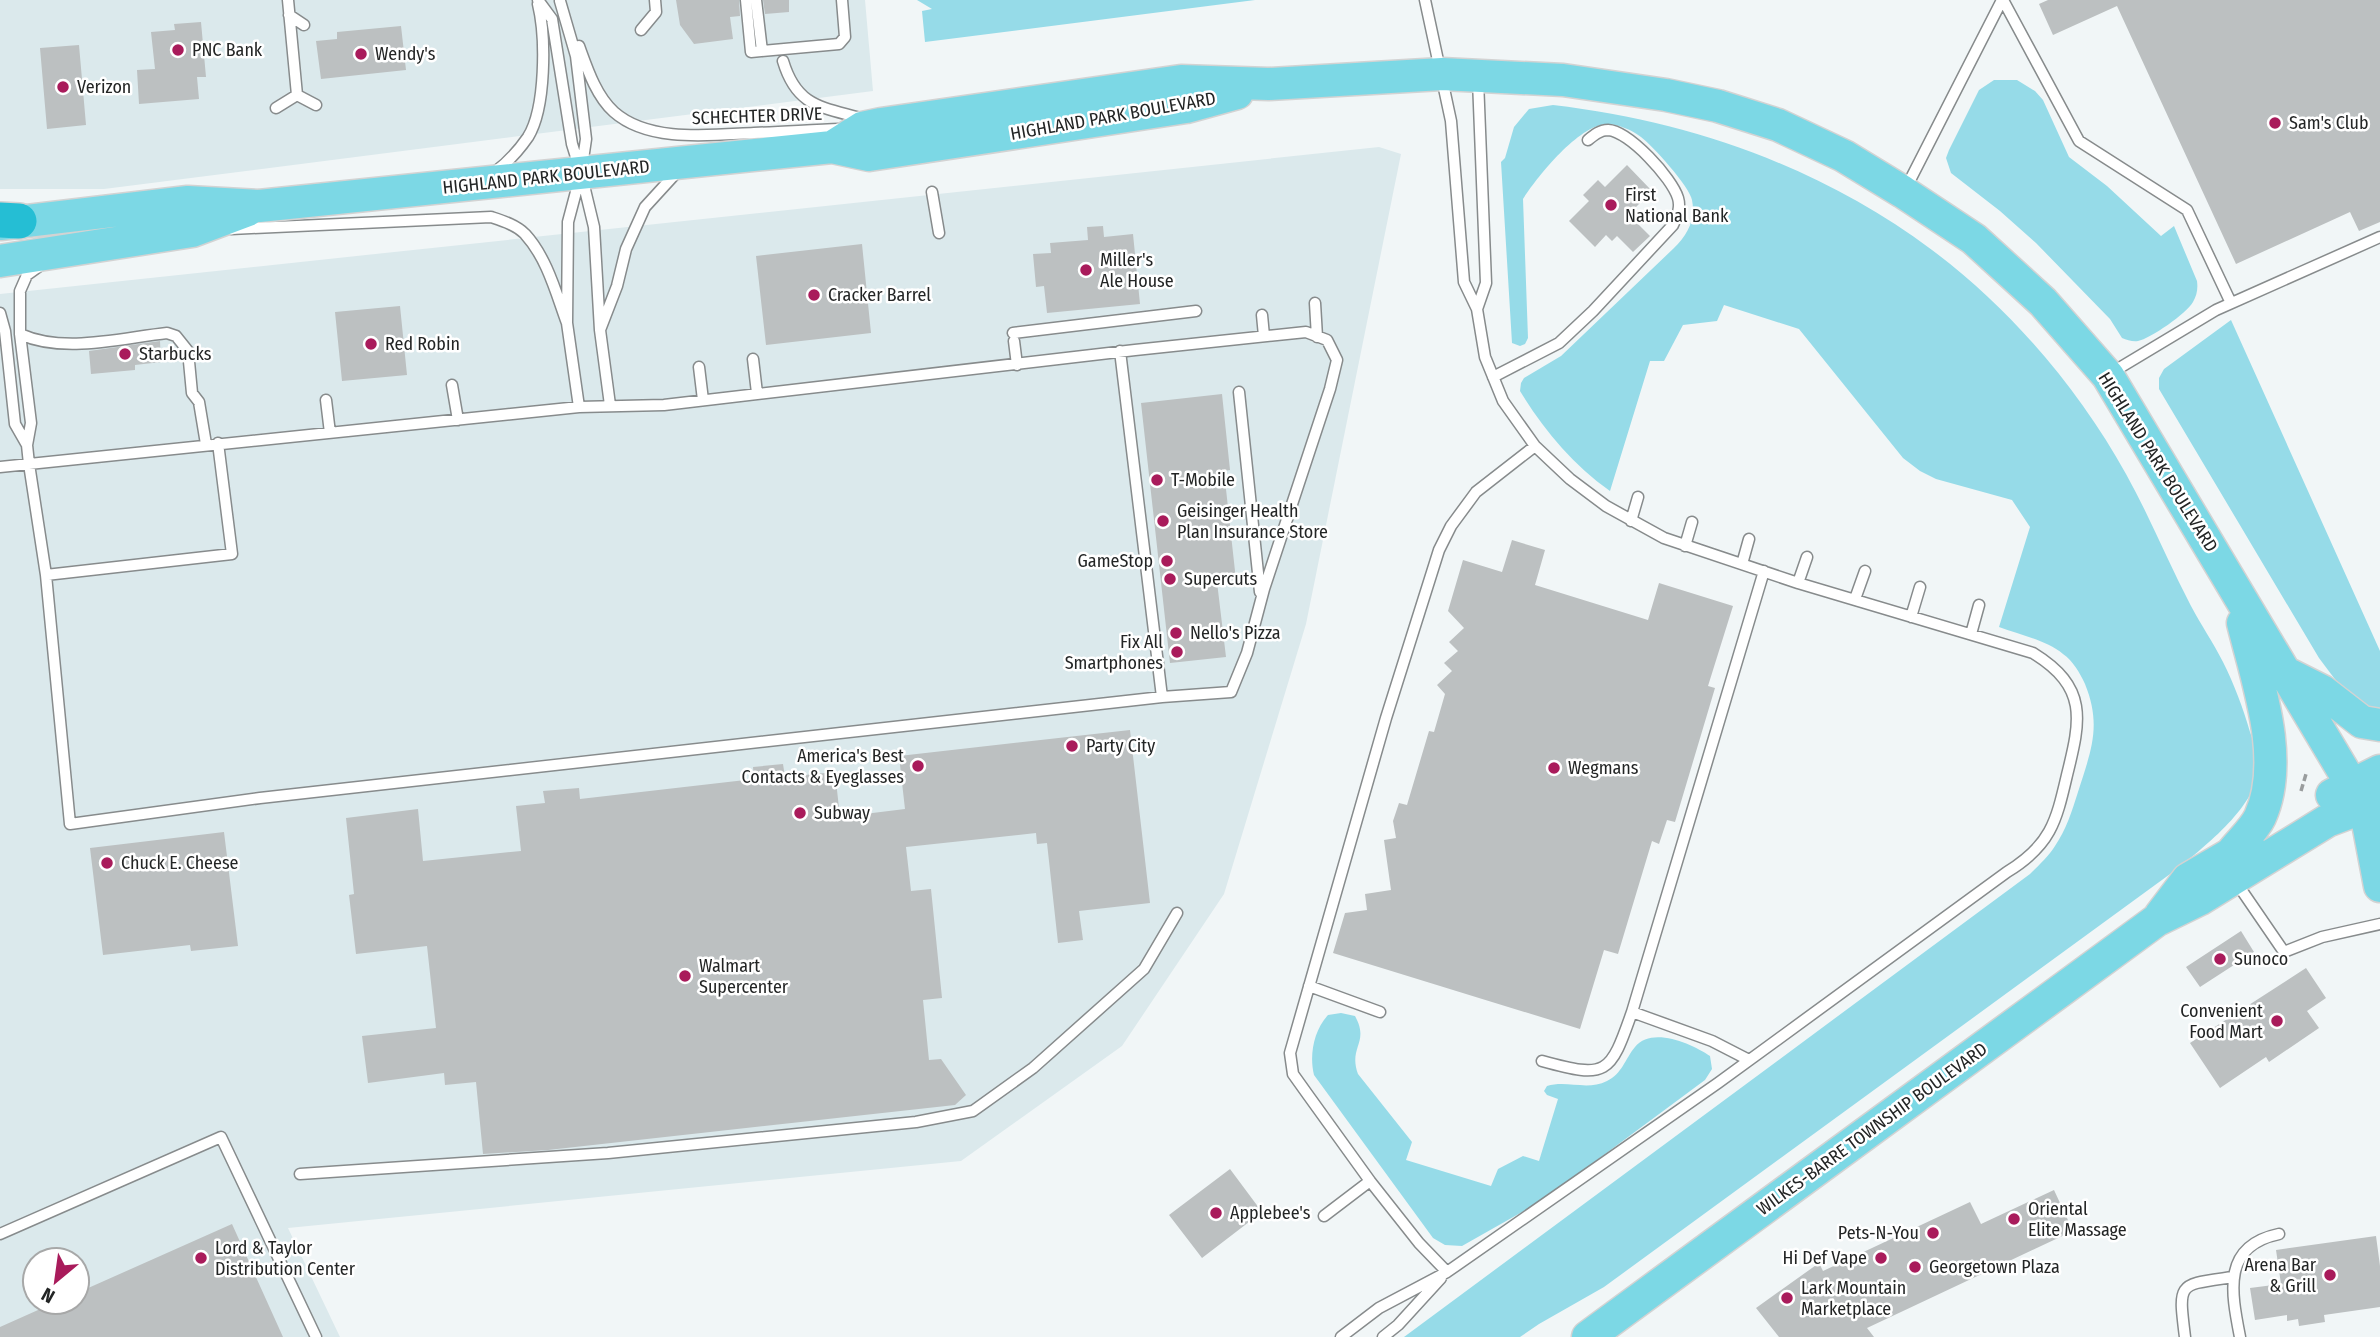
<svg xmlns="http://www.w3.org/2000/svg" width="2380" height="1337" font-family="'Fira Sans Condensed',sans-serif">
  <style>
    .built { fill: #dbe9ec; fill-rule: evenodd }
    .green { fill: #96dbe8 }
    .building { fill: #bcc0c1 }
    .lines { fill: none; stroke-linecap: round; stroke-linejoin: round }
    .service-casing { stroke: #878b8c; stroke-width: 13 }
    .primary-casing { stroke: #d3d3d3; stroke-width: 35 }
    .motorway-casing { stroke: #d3d3d3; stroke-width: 38 }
    .path { stroke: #999c9d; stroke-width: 3.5; stroke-dasharray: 7 3.5; stroke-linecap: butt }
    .service { stroke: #fff; stroke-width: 10 }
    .primary { stroke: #7cd8e5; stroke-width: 32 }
    .motorway { stroke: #25bed4; stroke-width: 35 }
    .poi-dot { fill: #a91b5b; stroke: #fff; stroke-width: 2.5 }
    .labels { text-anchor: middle; stroke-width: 5; stroke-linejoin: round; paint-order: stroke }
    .poi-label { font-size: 18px; fill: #232525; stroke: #fff; text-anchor: start }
    .street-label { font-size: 18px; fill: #232525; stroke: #fff }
  </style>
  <rect width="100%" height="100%" fill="#f1f6f7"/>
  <path class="built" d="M0 0H865L873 91 104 189H0Z
    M1379 147 1401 154 1306 624 1224 894 1122 1046 961 1161 288 1228 340 1337H0V294ZM35 1260H77V1302H35Z"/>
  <path class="green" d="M917 0H1255L925 42 922 11 932 9Z
    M1994 80H2017L2035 91 2043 100 2069 157 2107 186 2161 236 2174 226 2197 281C2198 289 2197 295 2193 302 2187 313 2150 339 2138 341 2133 342 2127 340 2122 338L2110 319 2036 243 2000 211 1951 173 1946 158 1949 150 1979 90Z
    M1553 105C1690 121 1821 167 1932 250 2010 308 2079 389 2126 474 2150 517 2168 562 2191 606 2201 625 2213 642 2223 662 2234 684 2243 708 2250 732 2253 741 2258 751 2259 760 2263 802 2205 846 2177 869L1604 1287 1539 1324 1520 1337H1404L2030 874C2039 865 2048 857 2055 846 2066 830 2072 811 2078 792 2091 751 2102 726 2085 684 2080 673 2073 661 2063 654 2046 640 2020 635 1999 627L2030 527 2012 500 1936 479 1920 471 1903 458 1799 329 1724 305 1717 321 1683 325 1664 361H1650L1610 491C1572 464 1544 430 1520 391L1521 383 1524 378 1561 356 1674 248C1687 235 1696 220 1692 200 1690 187 1652 145 1641 137 1632 130 1618 124 1606 124 1578 126 1537 177 1523 199L1528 338 1525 344 1520 346 1512 343 1501 162 1505 158 1514 127 1529 109Z
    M2231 320 2380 651V715L2340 686 2319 658 2159 389V378L2164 369Z
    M1341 1013 1355 1016C1370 1043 1348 1047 1358 1074L1412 1142 1406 1160 1491 1186 1498 1169 1523 1156 1539 1161 1558 1099 1547 1095 1544 1091 1547 1086C1567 1080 1587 1091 1607 1081 1622 1074 1625 1059 1635 1047 1652 1026 1692 1044 1710 1056L1712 1069 1705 1080 1543 1200 1462 1246 1445 1245 1433 1238 1314 1075C1309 1055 1314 1030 1328 1015Z"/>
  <path class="building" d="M676 0H739L740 16 730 17 733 39 694 44 680 25Z
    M763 0H789V12L765 14Z
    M2048 0H2380V222L2359 231 2350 212 2236 264 2117 6 2053 35 2039 4Z
    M201 22 206 77H197L199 99 139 104 137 70 155 69 151 32 175 30 174 24Z
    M401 26 406 70 321 79 316 41 337 39V32Z
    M79 45 86 125 47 129 40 48Z
    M1627 165 1652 191 1633 210 1641 218 1637 223 1650 236 1633 252 1617 236 1612 241 1606 235 1595 247 1569 221 1589 201 1583 195 1598 180 1605 187Z
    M1103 226 1104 237 1133 234 1140 304 1047 313 1044 286 1036 287 1033 254 1051 253 1050 243 1088 240 1087 227Z
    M862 244 871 333 766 345 756 256Z
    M400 306 407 375 342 381 335 312Z
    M160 341 161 362 135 365V370L91 374 89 351Z
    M1222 394 1230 470 1224 471 1236 580 1217 582 1226 657 1170 663 1141 403Z
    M1512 540 1545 550 1535 585 1648 620 1659 583 1733 606 1708 686 1715 688 1675 822 1667 820 1659 844 1652 841 1618 954 1604 950 1580 1029 1333 953 1345 913 1367 910 1365 894 1391 890 1384 840 1396 838 1393 821 1399 803 1407 805 1429 731 1434 732 1445 694 1437 685 1452 671 1444 663 1458 651 1449 642 1464 628 1448 611 1463 560 1502 572Z
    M1130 730 1150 903 1079 911 1083 940 1058 943 1047 843 1037 844 1036 833 906 847 911 891 931 889 942 998 923 1000 929 1060 941 1059 966 1095 955 1105 548 1150 483 1154 476 1082 445 1085 444 1073 368 1083 362 1036 436 1028 427 946 356 954 349 895 354 894 346 818 418 809 423 861 521 851 516 806 545 803 543 791 579 788 580 799 754 779 753 767 783 764 785 777 835 772 840 817 905 809 899 756Z
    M224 832 238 946 191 951 190 945 103 955 90 848Z
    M2241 931 2254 952 2200 987 2186 967Z
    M2306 968 2326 998 2307 1011 2319 1028 2269 1062 2266 1057 2220 1088 2190 1043Z
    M1230 1169 1262 1212 1202 1258 1169 1215Z
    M2054 1190 2073 1231 1867 1328 1874 1337H1779L1756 1308 1819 1263 1823 1271 1970 1202 1981 1224Z
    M232 1224 283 1337H0V1327L56 1302H77V1293Z
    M2376 1236 2380 1266V1307L2324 1315 2325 1322 2299 1326 2298 1319 2287 1321V1315L2255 1320 2250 1288 2281 1284 2276 1250Z"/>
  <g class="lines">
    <g class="service-casing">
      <path id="service" d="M538 0 552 19 572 144 581 173 594 227 600 330
        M746 0 751 52 839 44 845 37 842 0
        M756 0 762 51
        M2003 0 2079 141 2187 210 2231 303
        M560 1 576 56 586 139 581 173 568 222 567 323 579 407
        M289 15 304 25
        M641 30 656 12 655 0
        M579 46C587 68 596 96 614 112 649 143 711 135 754 133 783 132 812 130 840 129
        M783 61C797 108 823 107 864 119
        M297 95 316 105
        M276 108 297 95 288 0
        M495 172C507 163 519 150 528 137 546 108 546 37 538 4
        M1905 190 2002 0
        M932 192 939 233
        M231 229 491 217C503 221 516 225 525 234 547 258 556 293 567 323
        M1315 303 1317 337
        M1477 309 1486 283 1478 80
        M0 313 5 331 15 424 27 445
        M1262 315 1264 336
        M1013 333 1196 311
        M20 334C64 354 121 338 167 333L176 336 188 351 192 393 199 402 206 444
        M1014 341 1017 365
        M1120 351 1162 697
        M753 359 757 393
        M699 367 703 400
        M2111 373 2216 310 2380 237
        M1493 377 1559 343 1593 311 1673 225C1677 216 1681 208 1678 198 1672 178 1629 131 1608 130 1600 130 1594 135 1588 140
        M452 385 458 420
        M1239 392 1260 592
        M326 400 330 433
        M610 405 600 330 617 286 626 249 645 207 677 172
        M0 467 579 407 664 405 1135 350 1306 332 1327 340 1337 360 1330 389 1264 589 1247 653 1231 692 1162 697 260 798 70 824 46 575 29 464 27 445 31 423 20 334V291L27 275 41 265
        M1631 521 1638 497
        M1685 546 1692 522
        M1742 564 1749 539
        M46 575 232 554 218 443
        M1798 583 1807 557
        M1855 599 1865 571
        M1911 617 1920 587
        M1971 634 1979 605
        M2236 882 2284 952 2322 937 2380 924
        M1309 986 1380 1012
        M1749 1060 1712 1041 1632 1012 1764 571
        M1542 1061C1607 1079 1610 1075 1632 1012
        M300 1174 608 1153 916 1122 973 1111 1033 1068 1144 969 1177 913
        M1324 1216 1370 1181
        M0 1234 221 1137 316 1337
        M1447 1272 1419 1243 1370 1181 1308 1095 1293 1074 1290 1053 1386 718 1439 550 1451 526 1476 492 1535 446
        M1341 1337 1379 1308 1447 1272 1718 1083 2007 872C2051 845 2056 822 2067 775 2081 719 2088 687 2033 653L1798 583 1664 538 1606 506 1570 479 1535 446 1503 401 1485 357 1477 309 1464 282 1451 121 1425 0
        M1383 1337 1398 1325 1441 1278
        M2185 1337C2178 1281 2178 1285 2233 1277
        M2240 1337C2231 1291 2222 1246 2279 1234"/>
    </g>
    <g class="primary-casing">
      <path id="primary" d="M832 147 862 128 881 124 1181 81 1269 84 1442 74 1563 80 1666 95 1718 106 1778 125 1844 156 1903 192 1974 239 2043 302 2108 376 2365 807 2380 886
        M0 224 188 202 259 206 832 147 869 155 1186 107 1237 93
        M0 261 192 231 248 210
        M2282 671 2322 691 2362 722 2380 725
        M2332 795 2380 771
        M2230 855C2239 843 2254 830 2260 817 2286 760 2257 680 2243 623
        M2160 916 2188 879 2248 844
        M1588 1337 2157 920 2200 899 2327 821 2380 801"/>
    </g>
    <g class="motorway-casing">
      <path id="motorway" d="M0 220 19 221"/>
    </g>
    <path class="path" d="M2301 791 2306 774"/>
    <use href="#service" class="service"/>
    <use href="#primary" class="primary"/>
    <use href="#motorway" class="motorway"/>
  </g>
  <g class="poi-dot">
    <circle cx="178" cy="50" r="7"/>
    <circle cx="361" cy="54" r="7"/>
    <circle cx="63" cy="87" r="7"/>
    <circle cx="2275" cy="123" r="7"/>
    <circle cx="1611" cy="205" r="7"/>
    <circle cx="1086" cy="270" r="7"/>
    <circle cx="814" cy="295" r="7"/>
    <circle cx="371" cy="344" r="7"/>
    <circle cx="125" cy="354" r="7"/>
    <circle cx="1157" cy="480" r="7"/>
    <circle cx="1163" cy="521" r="7"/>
    <circle cx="1167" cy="561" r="7"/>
    <circle cx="1170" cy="579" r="7"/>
    <circle cx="1176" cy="633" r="7"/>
    <circle cx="1177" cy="652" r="7"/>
    <circle cx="1072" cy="746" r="7"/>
    <circle cx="918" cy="766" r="7"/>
    <circle cx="1554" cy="768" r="7"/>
    <circle cx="800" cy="813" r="7"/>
    <circle cx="107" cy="863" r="7"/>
    <circle cx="2220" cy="959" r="7"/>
    <circle cx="685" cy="976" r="7"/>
    <circle cx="2277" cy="1021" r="7"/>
    <circle cx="1216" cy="1213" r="7"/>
    <circle cx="2014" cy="1219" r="7"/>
    <circle cx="1933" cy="1233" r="7"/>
    <circle cx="201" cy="1258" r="7"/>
    <circle cx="1881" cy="1258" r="7"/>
    <circle cx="1915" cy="1267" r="7"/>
    <circle cx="2330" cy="1275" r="7"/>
    <circle cx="1787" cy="1298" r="7"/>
  </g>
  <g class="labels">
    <g class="poi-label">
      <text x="192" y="56">PNC Bank</text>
      <text x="375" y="60">Wendy's</text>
      <text x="77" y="93">Verizon</text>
      <text x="2289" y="129">Sam's Club</text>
      <text x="1625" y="201">First<tspan x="1625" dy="21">National Bank</tspan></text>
      <text x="1100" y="266">Miller's<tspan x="1100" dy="21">Ale House</tspan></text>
      <text x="828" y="301">Cracker Barrel</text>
      <text x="385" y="350">Red Robin</text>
      <text x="139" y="360">Starbucks</text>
      <text x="1171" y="486">T-Mobile</text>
      <text x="1177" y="517">Geisinger Health<tspan x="1177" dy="21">Plan Insurance Store</tspan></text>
      <text x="1153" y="567" text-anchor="end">GameStop</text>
      <text x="1184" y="585">Supercuts</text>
      <text x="1190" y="639">Nello's Pizza</text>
      <text x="1163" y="648" text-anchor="end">Fix All<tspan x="1163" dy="21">Smartphones</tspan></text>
      <text x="1086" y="752">Party City</text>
      <text x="904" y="762" text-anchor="end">America's Best<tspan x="904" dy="21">Contacts &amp; Eyeglasses</tspan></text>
      <text x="1568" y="774">Wegmans</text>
      <text x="814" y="819">Subway</text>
      <text x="121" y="869">Chuck E. Cheese</text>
      <text x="2234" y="965">Sunoco</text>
      <text x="699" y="972">Walmart<tspan x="699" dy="21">Supercenter</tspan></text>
      <text x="2263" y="1017" text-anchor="end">Convenient<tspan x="2263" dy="21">Food Mart</tspan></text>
      <text x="2028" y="1215">Oriental<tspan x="2028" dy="21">Elite Massage</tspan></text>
      <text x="1230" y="1219">Applebee's</text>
      <text x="1919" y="1239" text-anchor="end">Pets-N-You</text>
      <text x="215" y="1254">Lord &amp; Taylor<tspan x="215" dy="21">Distribution Center</tspan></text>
      <text x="1867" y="1264" text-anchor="end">Hi Def Vape</text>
      <text x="2316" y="1271" text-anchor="end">Arena Bar<tspan x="2316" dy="21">&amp; Grill</tspan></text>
      <text x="1929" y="1273">Georgetown Plaza</text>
      <text x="1801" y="1294">Lark Mountain<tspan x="1801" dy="21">Marketplace</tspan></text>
    </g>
    <g class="street-label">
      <text transform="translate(757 116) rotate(-2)" y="6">SCHECHTER DRIVE</text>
      <text transform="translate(1113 116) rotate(-10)" y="6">HIGHLAND PARK BOULEVARD</text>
      <text transform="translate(546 177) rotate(-6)" y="6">HIGHLAND PARK BOULEVARD</text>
      <text transform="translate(2158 462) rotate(58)" y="6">HIGHLAND PARK BOULEVARD</text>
      <text transform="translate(1872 1129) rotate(-36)" y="6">WILKES-BARRE TOWNSHIP BOULEVARD</text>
    </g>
  </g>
  <g transform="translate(56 1281) rotate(209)"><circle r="33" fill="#ffffff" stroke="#a7a8a8" stroke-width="2"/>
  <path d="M0-5L12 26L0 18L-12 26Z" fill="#a91b5b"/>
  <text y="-10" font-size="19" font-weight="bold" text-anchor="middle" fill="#232525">N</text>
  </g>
</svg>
